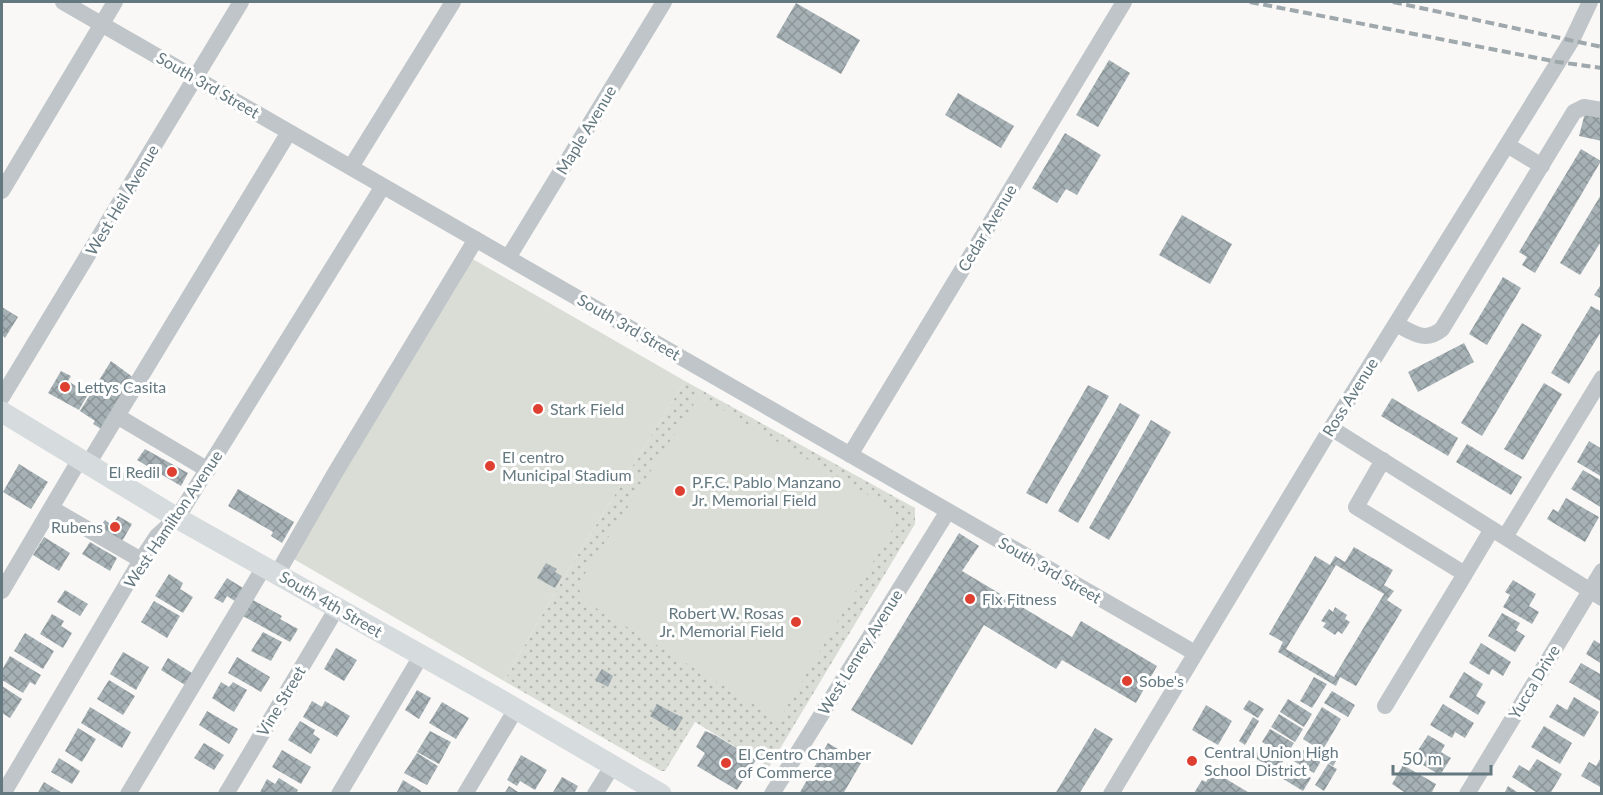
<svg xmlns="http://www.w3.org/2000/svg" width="1603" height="795" font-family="Lato,sans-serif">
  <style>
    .park { fill: url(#park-dots) }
    .pitch { fill: #d9ddd5 }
    .building { fill: url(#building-cross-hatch); fill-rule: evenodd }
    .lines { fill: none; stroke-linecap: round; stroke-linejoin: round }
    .minor { stroke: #bfc5c8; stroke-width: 16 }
    .major { stroke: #d6dbde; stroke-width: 21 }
    .rail { stroke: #9fa8ac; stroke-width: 4; stroke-dasharray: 9 4.5; stroke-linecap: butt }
    .poi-dot { fill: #df3f30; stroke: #fff; stroke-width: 2 }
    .labels { text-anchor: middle; stroke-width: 6; stroke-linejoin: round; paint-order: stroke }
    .street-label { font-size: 16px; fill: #647880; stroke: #fff }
    .poi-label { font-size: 16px; fill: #647880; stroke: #fff; text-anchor: start }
  </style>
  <defs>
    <pattern id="park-dots" width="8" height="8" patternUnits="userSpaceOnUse" patternTransform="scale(1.5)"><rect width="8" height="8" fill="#d9ddd5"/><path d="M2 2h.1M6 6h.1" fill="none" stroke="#b4b8b2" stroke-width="1.8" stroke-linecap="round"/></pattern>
    <pattern id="building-cross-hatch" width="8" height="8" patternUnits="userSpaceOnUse" patternTransform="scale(1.5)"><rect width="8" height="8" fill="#a6b1b5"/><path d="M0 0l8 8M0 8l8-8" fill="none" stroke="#8b9598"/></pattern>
  </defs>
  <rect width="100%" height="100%" fill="#f9f8f6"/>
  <path class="park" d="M685 381 915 508V524L769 767 695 722 665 771H661L504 681 564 577Z"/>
  <path class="pitch" d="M471 258 685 381 564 577 504 681 292 558Z
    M699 396 896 511 895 525 779 720 586 602 577 586Z"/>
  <path class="building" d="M796 3 860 40 841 74 776 37Z
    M1109 60 1130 73 1098 127 1076 115Z
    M958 93 1014 126 1001 148 945 115Z
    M1585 113 1602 117V141L1579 136Z
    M1065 133 1101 155 1077 195 1066 189 1057 203 1032 188Z
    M1581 149 1601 161 1535 273 1522 265 1527 257 1519 252Z
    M1602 193V240L1580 275 1560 263Z
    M1182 215 1232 244 1210 284 1159 255Z
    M1503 277 1521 288 1487 345 1469 334Z
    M1602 283V299L1594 295Z
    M1591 306 1602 312V330L1569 384 1551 373Z
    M2 307 18 317 5 338 2 335Z
    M1522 323 1542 335 1482 436 1461 423Z
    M1464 343 1474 362 1418 392 1408 372Z
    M111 361 134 378 103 430 93 424 95 421 80 411Z
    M61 371 71 376 68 381 88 394 79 410 48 393Z
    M1544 383 1562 394 1523 460 1504 449Z
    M1088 385 1109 396 1047 504 1026 493Z
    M1392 398 1458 438 1448 456 1381 416Z
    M1120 403 1140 415 1078 523 1058 511Z
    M1151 420 1171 432 1109 540 1089 528Z
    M1589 441 1602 449V477L1577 462Z
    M1467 444 1522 477 1511 495 1456 462Z
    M145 449 188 473 181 486 137 460Z
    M19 464 48 482 31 509 3 492Z
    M1583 470 1602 481V508L1571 489Z
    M238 489 294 522 282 543 271 536 273 532 228 506Z
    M1566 498 1599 517 1585 542 1547 519 1553 509 1558 512Z
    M118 516 132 524 121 543 98 530 105 520 112 525Z
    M959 533 979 546 962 571 1072 637 1081 621 1157 666 1136 703 1062 660 1056 669 984 625 912 745 851 710Z
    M44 537 70 553 59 571 33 555Z
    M90 542 117 558 110 571 82 554Z
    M1354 547 1393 570 1384 585 1394 591 1387 600 1402 610 1356 686 1340 677 1336 686 1278 652 1283 642 1269 634 1315 556 1330 565 1335 556 1345 562ZM1336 565 1384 594 1334 677 1286 649Z
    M546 563 557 569 555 572 562 576 555 588 537 578Z
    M169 574 183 583 180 589 193 597 183 613 155 596Z
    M227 578 243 588 235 601 227 596 223 603 214 598Z
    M1513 580 1536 594 1529 606 1539 612 1532 624 1503 607 1510 595 1505 592Z
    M65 590 88 604 80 616 57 602Z
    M253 600 282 616 280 619 298 629 290 642 243 616Z
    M154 601 180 616 167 638 141 622Z
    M1335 607 1347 615 1345 619 1350 622 1342 634 1338 631 1335 635 1323 627 1326 623 1321 621 1329 609 1333 612Z
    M1502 613 1520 623 1516 630 1525 636 1515 652 1488 636Z
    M52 614 64 621 61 626 72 633 63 648 40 634Z
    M263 632 282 642 271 661 251 651Z
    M25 633 54 651 43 669 14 651Z
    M1594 640 1602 645V664L1586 654Z
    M1481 643 1511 662 1503 676 1492 669 1489 675 1469 663Z
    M336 648 357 660 344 681 324 669Z
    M123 652 149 667 136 690 110 674Z
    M10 656 41 675 35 685 30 682 23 693 2 680V670Z
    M237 657 270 677 261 692 228 673Z
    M168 658 192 673 185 685 161 670Z
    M1581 663 1602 675V702L1569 682Z
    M602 669 613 676 608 687 595 680Z
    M1464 672 1483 684 1476 696 1486 702 1478 715 1449 697Z
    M1314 677 1327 684 1312 708 1300 701Z
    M109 680 135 696 123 715 97 699Z
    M221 682 229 687 233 682 247 690 234 712 212 698Z
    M2 686 22 699 10 718 2 713Z
    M417 690 431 698 419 719 405 710Z
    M1332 691 1355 705 1348 717 1324 703Z
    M1574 697 1599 712 1584 737 1549 717 1557 704 1567 710Z
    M1288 699 1312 714 1304 727 1280 712Z
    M1249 700 1264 709 1258 718 1243 709Z
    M312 701 322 707 325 701 350 716 337 737 303 717Z
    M442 702 469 718 456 739 429 723Z
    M657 704 683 718 675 731 650 716Z
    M1443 704 1474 723 1465 738 1455 732 1452 738 1430 725Z
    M1206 705 1232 721 1218 745 1192 730Z
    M90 707 131 732 122 748 81 723Z
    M1322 707 1341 719 1322 751 1303 739Z
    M207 711 238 729 229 744 199 725Z
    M1279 714 1303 729 1295 742 1271 727Z
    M1253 717 1259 721 1245 745 1239 741Z
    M300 721 315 730 313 734 320 739 311 754 288 740Z
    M1544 726 1572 743 1560 764 1531 747Z
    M78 728 96 739 82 762 65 751Z
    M1095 728 1113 739 1079 794H1055Z
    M1270 729 1294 743 1286 756 1262 742Z
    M430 731 451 742 439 764 417 752Z
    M705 731 715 735 756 760 737 790 697 766 705 753 696 747Z
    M1428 735 1445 745 1441 752 1451 758 1440 775 1423 765 1427 758 1417 752Z
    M204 743 224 755 214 770 194 758Z
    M828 743 861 763 843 794H799Z
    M1261 744 1285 758 1277 771 1253 757Z
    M1298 747 1321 761 1314 773 1290 759Z
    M282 750 311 767 301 784 272 767Z
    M1335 752 1340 755 1333 766 1328 763Z
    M417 753 438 766 427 785 404 773Z
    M521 755 547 770 535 790 520 781 517 786 507 780Z
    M1602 756V788L1581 776 1589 762 1596 766Z
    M59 758 80 771 72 784 51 772Z
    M1537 759 1562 774 1550 794H1539L1512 777 1519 765 1529 771Z
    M1288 764 1311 778 1303 791 1280 777Z
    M1328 764 1337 769 1324 791 1315 785Z
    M1403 765 1436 784 1431 794H1407L1392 784Z
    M1213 771 1251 794 1194 793 1202 780 1206 782Z
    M562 777 578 786 574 794H552Z
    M279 778 298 790 296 794H259L267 779 275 784Z
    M403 780 421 791 419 794H396Z
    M44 782 64 794H37Z
    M509 786 521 794H504Z
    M1508 786 1520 794H1504Z"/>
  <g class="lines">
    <path class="minor" d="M63 2 1195 653
      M1507 145 1542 166
      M351 167 453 2
      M2 191 115 2
      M508 258 664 2
      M1396 324C1413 333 1425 343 1442 329L1574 112 1584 107 1602 110
      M2 397 241 2
      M117 416 208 470
      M1331 428 1602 598
      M850 455 1124 2
      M1383 460 1356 507 1465 574 1492 529
      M88 464 289 132
      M51 508 141 560
      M1505 537 1602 378
      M277 574 335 473 476 239
      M2 591 80 459
      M1385 706 1465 574
      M3 794 141 560 157 536 177 518 383 186
      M128 794 264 567
      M226 794 337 608
      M339 794 421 656
      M465 794 516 709
      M595 794 613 765
      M772 794 948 511
      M1111 794 1331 428 1572 40 1590 2
      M1467 794 1602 571"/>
    <path class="major" d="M2 412 177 518 499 699 661 794"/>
    <path class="rail" d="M1250 2 1558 62 1602 68
      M1393 2 1602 47"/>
  </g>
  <g class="poi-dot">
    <circle cx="65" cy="387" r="6"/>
    <circle cx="538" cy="409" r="6"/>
    <circle cx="490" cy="466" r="6"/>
    <circle cx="172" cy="472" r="6"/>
    <circle cx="680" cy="491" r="6"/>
    <circle cx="115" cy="527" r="6"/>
    <circle cx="970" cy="599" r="6"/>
    <circle cx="796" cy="622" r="6"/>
    <circle cx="1127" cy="681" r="6"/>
    <circle cx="1192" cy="761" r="6"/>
    <circle cx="726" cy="763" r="6"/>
  </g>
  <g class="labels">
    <g class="street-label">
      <text transform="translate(208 85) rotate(30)" y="6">South 3rd Street</text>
      <text transform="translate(586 130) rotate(-59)" y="6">Maple Avenue</text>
      <text transform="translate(122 200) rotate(-59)" y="6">West Heil Avenue</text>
      <text transform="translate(987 228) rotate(-59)" y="6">Cedar Avenue</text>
      <text transform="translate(629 327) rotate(30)" y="6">South 3rd Street</text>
      <text transform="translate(1350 397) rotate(-58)" y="6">Ross Avenue</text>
      <text transform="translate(173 519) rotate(-56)" y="6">West Hamilton Avenue</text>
      <text transform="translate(1050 570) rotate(30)" y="6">South 3rd Street</text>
      <text transform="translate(331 604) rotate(30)" y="6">South 4th Street</text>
      <text transform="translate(860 652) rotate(-58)" y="6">West Lenrey Avenue</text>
      <text transform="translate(1534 682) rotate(-59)" y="6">Yucca Drive</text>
      <text transform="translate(281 701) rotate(-59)" y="6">Vine Street</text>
    </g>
    <g class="poi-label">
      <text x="77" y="393">Lettys Casita</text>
      <text x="550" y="415">Stark Field</text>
      <text x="502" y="463">El centro<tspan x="502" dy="18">Municipal Stadium</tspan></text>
      <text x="160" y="478" text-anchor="end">El Redil</text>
      <text x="692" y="488">P.F.C. Pablo Manzano<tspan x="692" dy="18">Jr. Memorial Field</tspan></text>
      <text x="103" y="533" text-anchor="end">Rubens</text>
      <text x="982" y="605">Flx Fitness</text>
      <text x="784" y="619" text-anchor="end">Robert W. Rosas<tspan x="784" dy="18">Jr. Memorial Field</tspan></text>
      <text x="1139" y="687">Sobe's</text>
      <text x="1204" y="758">Central Union High<tspan x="1204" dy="18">School District</tspan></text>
      <text x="738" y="760">El Centro Chamber<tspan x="738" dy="18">of Commerce</tspan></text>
    </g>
  </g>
  <rect width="1603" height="795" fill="none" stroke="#647880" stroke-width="6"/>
  <path d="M1393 765v9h98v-9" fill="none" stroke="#647880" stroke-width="3"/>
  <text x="1402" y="765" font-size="18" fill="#647880" stroke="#ffffff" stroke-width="4.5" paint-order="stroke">50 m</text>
</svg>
